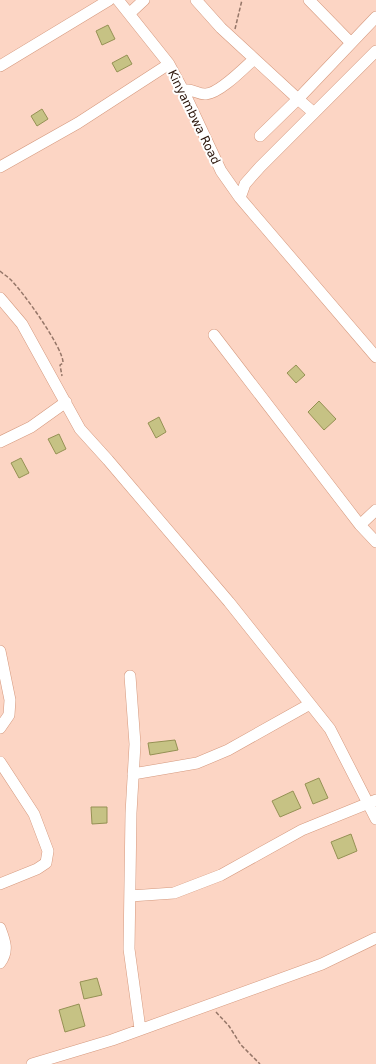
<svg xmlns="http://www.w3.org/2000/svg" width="376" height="1064" font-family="'DejaVu Sans',sans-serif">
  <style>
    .building { fill: #c6c284; stroke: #959154 }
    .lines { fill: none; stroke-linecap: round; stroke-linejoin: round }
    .minor-casing { stroke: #d5997e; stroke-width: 12 }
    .path { stroke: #957668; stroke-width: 1.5; stroke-dasharray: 4 2; stroke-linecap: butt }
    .minor { stroke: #fff; stroke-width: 11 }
    .labels { text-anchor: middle; stroke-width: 4; stroke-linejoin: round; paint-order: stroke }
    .street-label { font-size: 12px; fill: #291308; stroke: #fff }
  </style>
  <rect width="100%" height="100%" fill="#fcd5c4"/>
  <path class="building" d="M108 25 115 39 102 45 96 31Z
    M127 55 132 64 117 72 112 63Z
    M42 109 48 119 37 126 31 116Z
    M296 365 305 375 296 383 287 373Z
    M319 401 336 419 324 430 308 412Z
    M159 417 166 432 156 438 148 423Z
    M59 434 66 449 56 454 48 439Z
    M21 458 29 473 19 478 11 463Z
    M175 740 178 750 150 755 148 743Z
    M319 778 328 798 313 804 305 784Z
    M293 791 301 808 280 817 272 801Z
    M91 807H107V823L92 824Z
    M351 834 357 851 338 859 331 842Z
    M97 978 102 995 84 999 80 982Z
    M79 1004 85 1026 65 1032 59 1010Z"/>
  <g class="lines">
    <g class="minor-casing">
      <path id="minor" d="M118 0 169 64 183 90 221 171 240 198
        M196 0 221 28 298 99 260 136
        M309 0 351 43
        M130 13 144 0
        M376 51 260 167 245 184 240 198 376 357
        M0 66 109 0
        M183 90C193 88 198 95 206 94 220 93 244 68 254 59
        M314 113 298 99 376 17
        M0 167 78 123 169 64
        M0 298 22 324 80 429 108 460 229 602 330 729 376 819
        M214 335 360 525 376 542
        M0 442 31 427 66 402
        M360 525 376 510
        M0 651 10 700 9 715 0 728
        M130 676 135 744 131 813 129 949 140 1029
        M0 762 34 814 48 851 46 863 37 869 0 884
        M133 774 197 763 228 750 310 704
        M130 896 174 893 221 875 302 830 376 800
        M0 928C5 941 9 951 0 963
        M32 1064 112 1040 322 964 376 938"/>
    </g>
    <path class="path" d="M235 29 242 0
      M0 271C3 274 7 276 10 279 22 290 64 349 63 363L60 365 62 376
      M216 1012 229 1026 241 1045 260 1064"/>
    <use href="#minor" class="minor"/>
  </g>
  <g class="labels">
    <g class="street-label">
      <text transform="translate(194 117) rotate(64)" y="4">Kinyambwa Road</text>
    </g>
  </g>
</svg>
